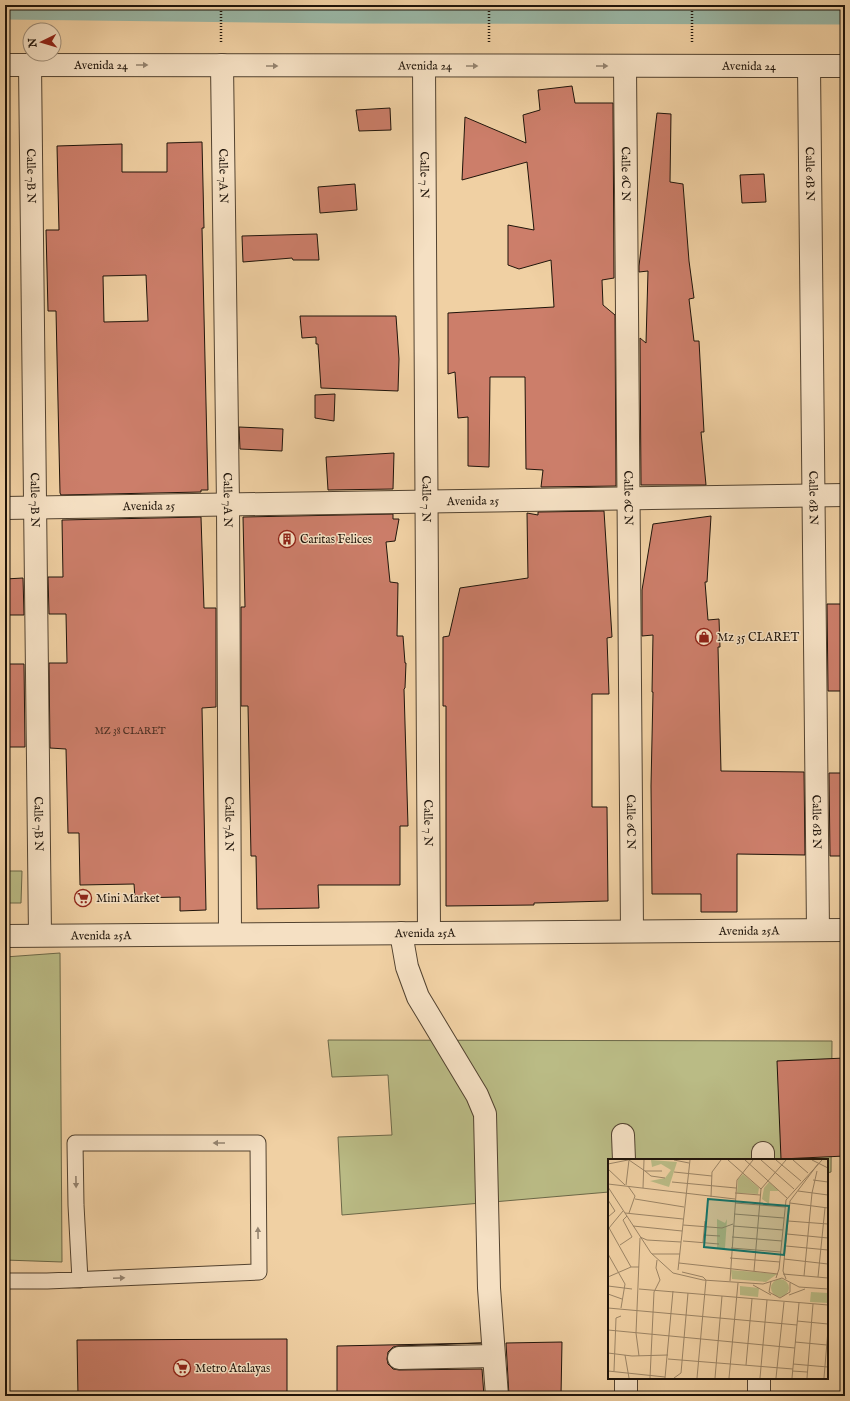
<svg xmlns="http://www.w3.org/2000/svg" width="850" height="1401" font-family="'IM FELL English',serif">
  <style>
    .green { fill: #babb85; stroke: #6c6848 }
    .lines { fill: none; stroke-linecap: round; stroke-linejoin: round }
    .canal { stroke: #9ab7a6; stroke-width: 27 }
    .building { fill: #cc7e6a; stroke: #1f140a; fill-rule: evenodd }
    .service-casing { stroke: #534330; stroke-width: 17 }
    .minor-casing { stroke: #534330; stroke-width: 24 }
    .tertiary-casing { stroke: #534330; stroke-width: 24 }
    .path { stroke: #1f140a; stroke-width: 2.5; stroke-dasharray: 1 2; stroke-linecap: butt }
    .service { stroke: #f5e0c3; stroke-width: 15 }
    .minor { stroke: #f5e0c3; stroke-width: 22 }
    .tertiary { stroke: #f5e0c3; stroke-width: 22 }
    .oneway { fill: #958470 }
    .labels { text-anchor: middle; stroke-width: 3; stroke-linejoin: round; paint-order: stroke }
    .number-label { font-size: 10px; fill: #4a2e22 }
    .street-label { font-size: 12px; fill: #1f140a; stroke: #f5e0c3 }
    .poi-label { font-size: 12px; fill: #1f140a; stroke: #f5e0c3; text-anchor: start }
    .inset-road { fill: none; stroke: #9c8566; stroke-width: 1 }
    .view { fill: #0f766e; fill-opacity: 0.15; stroke: #0f766e; stroke-width: 2 }
    .inset-edge { fill: none; stroke: #1f140a; stroke-width: 2 }
  </style>
  <rect width="100%" height="100%" fill="#f0d0a3"/>
  <filter id="stains"><feTurbulence type="fractalNoise" baseFrequency=".005" numOctaves="4"/><feColorMatrix values="0 0 0 0 .2 0 0 0 0 .09 0 0 0 0 .02 0 0 0 .5 -.17"/></filter>
  <radialGradient id="worn" r=".72"><stop offset=".6" stop-color="#630" stop-opacity="0"/><stop offset="1" stop-color="#630" stop-opacity=".3"/></radialGradient>
  <path class="green" d="M5 871H22L21 903H5Z
    M60 953 62 1262 5 1260V957Z
    M328 1040 832 1041 831 1172 827 1173V1160H609V1192L342 1215 338 1137 392 1135 388 1075 332 1077Z"/>
  <g class="lines">
    <path class="canal" d="M5 6 344 10 845 11"/>
  </g>
  <path class="building" d="M572 86 575 103H613L614 278 602 280 603 305 615 315 616 486 541 487 543 470 526 469 525 377H490L489 467 468 466V417L458 418 455 372 448 374V313L554 307 551 260 519 269 508 265V225L534 230 527 162 462 180 465 117 526 143 523 115 540 110 538 90Z
    M390 108 391 130 359 131 356 110Z
    M657 113 671 114 670 182 683 184 689 261 694 298 689 299 694 341H699L704 432H701L706 485H641L640 338 646 343 648 271 639 272V266Z
    M202 142 204 228H202L208 490H201V492L61 495 60 493 56 311H48L46 230H59L57 146 122 144V172H167V143ZM146 275 148 321 104 322 103 276Z
    M764 174 766 202 742 203 740 175Z
    M355 184 357 210 320 213 318 187Z
    M317 234 319 260H293L292 258 243 262 242 236Z
    M300 316H396L399 359 398 391 321 388 318 344H316V337L302 338Z
    M335 394 334 421 315 418V395Z
    M239 427 283 429 282 451 240 449Z
    M394 453 393 489 328 490 326 457Z
    M604 511 612 637 607 638 609 694H592V807H607L608 901 534 903V905L446 906V706H443V637L449 636 460 588 528 578 527 513 538 515V512Z
    M393 514V519H399L395 541 386 542 390 582 398 583 397 636H403L405 663H406L405 688 404 689 408 826H400V885H318L319 908 257 909 256 856H251L248 706H241V607H245L243 517Z
    M711 516 707 582H705L708 620 719 619 720 647H718L721 771 804 772 805 855 737 854V912H701V894H652L651 786 653 692H652L653 635 642 636V590L653 524Z
    M201 517 204 608H216V707L202 708 206 910 180 911V897L135 898 134 884 80 885 79 833H68L66 749 50 748 49 663H67L66 614H49L48 577H63L62 520Z
    M23 578 24 615H5V579Z
    M827 604H845V691H828Z
    M5 664H24L25 747H5Z
    M829 773H845V856H830Z
    M845 1058V1156L781 1159 777 1061Z
    M287 1339V1396H78L77 1340Z
    M562 1342 561 1396H509L506 1343Z
    M481 1343 398 1346 393 1347 388 1352 387 1359 388 1364 393 1369 399 1370 482 1369 484 1396H337V1346Z"/>
  <g class="lines">
    <g class="service-casing">
      <path id="service" d="M5 1281H47L259 1272 258 1143H75L76 1205 80 1280"/>
    </g>
    <g class="minor-casing">
      <g id="minor">
        <path id="s1" d="M30 65 40 935"/>
        <path id="s2" d="M222 65 228 504 230 934"/>
        <path id="s3" d="M424 66 429 933"/>
        <path id="s4" d="M625 66 632 930"/>
        <path id="s5" d="M809 66 818 930"/>
        <path id="s6" d="M5 508 845 495"/>
        <path d="M401 933 407 967 418 997 477 1095 485 1114 489 1288 497 1396"/>
        <path d="M623 1135 624 1160"/>
        <path d="M763 1160V1153"/>
        <path d="M399 1358 493 1356"/>
        <path d="M626 1378V1396"/>
        <path d="M759 1396V1378"/>
      </g>
    </g>
    <g class="tertiary-casing">
      <g id="tertiary">
        <path id="s7" d="M5 65 845 66"/>
        <path id="s8" d="M5 936 845 930"/>
      </g>
    </g>
    <path class="path" d="M221 5V42
      M489 42V5
      M692 42V5"/>
    <use href="#service" class="service"/>
    <use href="#minor" class="minor"/>
    <use href="#tertiary" class="tertiary"/>
  </g>
  <defs><path id="oneway-solid" d="M-6-.8H1V-3.2L6.5 0L1 3.2V.8H-6Z"/></defs>
  <g class="oneway">
    <use href="#oneway-solid" transform="translate(142 65)"/>
    <use href="#oneway-solid" transform="translate(272 66)"/>
    <use href="#oneway-solid" transform="translate(472 66)"/>
    <use href="#oneway-solid" transform="translate(602 66)"/>
    <use href="#oneway-solid" transform="translate(219 1143) rotate(180)"/>
    <use href="#oneway-solid" transform="translate(76 1182) rotate(89)"/>
    <use href="#oneway-solid" transform="translate(258 1233) rotate(-91)"/>
    <use href="#oneway-solid" transform="translate(119 1278) rotate(-3)"/>
  </g>
  <defs>
    <g id="building-ring" transform="scale(0.9)"><circle r="9.5" fill="#f5e0c3" stroke="#8f2418" stroke-width="1.5"/><path d="M-4-6H4V6H1V3H-1V6H-4ZM-2.5-4.3h1.7v1.8h-1.7ZM.8-4.3h1.7v1.8H.8ZM-2.5-1h1.7V.8h-1.7ZM.8-1h1.7V.8H.8Z" fill="#8f2418"/></g>
    <g id="shop-ring" transform="scale(0.9)"><circle r="9.5" fill="#f5e0c3" stroke="#8f2418" stroke-width="1.5"/><path d="M-5-2.5h2.3a2.7 3.5 0 0 1 5.4 0H5L5.5 6h-11ZM-1.5-2.5h3a1.5 2.3 0 0 0-3 0Z" fill="#8f2418"/></g>
    <g id="supermarket-ring" transform="scale(0.9)"><circle r="9.5" fill="#f5e0c3" stroke="#8f2418" stroke-width="1.5"/><path d="M-6-5.5h2.5l.6 2H6L4.5 2H-2.5L-4.4-4H-6ZM-1.5 3.2a1.3 1.3 0 1 0 .1 0ZM3 3.2a1.3 1.3 0 1 0 .1 0Z" fill="#8f2418"/></g>
  </defs>
  <g fill-rule="evenodd">
    <use href="#building-ring" x="287" y="539"/>
    <use href="#shop-ring" x="704" y="637"/>
    <use href="#supermarket-ring" x="83" y="898"/>
    <use href="#supermarket-ring" x="182" y="1368"/>
  </g>
  <g class="labels">
    <g class="number-label">
      <text x="130" y="734">MZ 38 CLARET</text>
    </g>
    <g class="street-label">
      <text dy="4" stroke="none"><textPath href="#s7" startOffset="96">Avenida 24</textPath></text>
      <text dy="4" stroke="none"><textPath href="#s7" startOffset="420">Avenida 24</textPath></text>
      <text dy="4" stroke="none"><textPath href="#s7" startOffset="744">Avenida 24</textPath></text>
      <text dy="4" stroke="none"><textPath href="#s4" startOffset="108">Calle 6C N</textPath></text>
      <text dy="4" stroke="none"><textPath href="#s5" startOffset="108">Calle 6B N</textPath></text>
      <text dy="4" stroke="none"><textPath href="#s3" startOffset="109">Calle 7 N</textPath></text>
      <text dy="4" stroke="none"><textPath href="#s1" startOffset="111">Calle 7B N</textPath></text>
      <text dy="4" stroke="none"><textPath href="#s2" startOffset="111">Calle 7A N</textPath></text>
      <text dy="4" stroke="none"><textPath href="#s4" startOffset="432">Calle 6C N</textPath></text>
      <text dy="4" stroke="none"><textPath href="#s5" startOffset="432">Calle 6B N</textPath></text>
      <text dy="4" stroke="none"><textPath href="#s3" startOffset="433">Calle 7 N</textPath></text>
      <text dy="4" stroke="none"><textPath href="#s1" startOffset="435">Calle 7B N</textPath></text>
      <text dy="4" stroke="none"><textPath href="#s2" startOffset="435">Calle 7A N</textPath></text>
      <text dy="4" stroke="none"><textPath href="#s6" startOffset="468">Avenida 25</textPath></text>
      <text dy="4" stroke="none"><textPath href="#s6" startOffset="144">Avenida 25</textPath></text>
      <text dy="4" stroke="none"><textPath href="#s4" startOffset="756">Calle 6C N</textPath></text>
      <text dy="4" stroke="none"><textPath href="#s5" startOffset="756">Calle 6B N</textPath></text>
      <text dy="4" stroke="none"><textPath href="#s3" startOffset="757">Calle 7 N</textPath></text>
      <text dy="4" stroke="none"><textPath href="#s1" startOffset="759">Calle 7B N</textPath></text>
      <text dy="4" stroke="none"><textPath href="#s2" startOffset="759">Calle 7A N</textPath></text>
      <text dy="4" stroke="none"><textPath href="#s8" startOffset="744">Avenida 25A</textPath></text>
      <text dy="4" stroke="none"><textPath href="#s8" startOffset="420">Avenida 25A</textPath></text>
      <text dy="4" stroke="none"><textPath href="#s8" startOffset="96">Avenida 25A</textPath></text>
    </g>
    <g class="poi-label">
      <text x="300" y="543">Caritas Felices</text>
      <text x="717" y="641">Mz 35 CLARET</text>
      <text x="96" y="902">Mini Market</text>
      <text x="195" y="1372">Metro Atalayas</text>
    </g>
  </g>
  <g transform="translate(608 1159)">
    <rect width="220" height="220" fill="#f0d0a3"/>
    <path d="M43 1 69 3 61 28 42 22 57 19 63 11 53 5 44 8ZM135 15 151 29 150 35 129 34 130 20ZM161 23 171 32H162L161 45 154 40 156 29ZM109 60 117 64 119 60 117 89H109ZM123 111 169 115 158 123 124 120ZM163 129a9 9 0 1 1 18 0a9 9 0 1 1-18 0ZM132 127 151 129 150 138 132 136ZM203 133 220 134V144L202 143Z" fill="#babb85"/>
    <path class="inset-road" d="M21 1 37 12H54M66 1 81 4M120 1 153 30M137 1 179 39M153 1 186 30M168 1 193 22M185 1 200 14M204 1 220 9M0 5 20 1M0 10 17 26M37 12 43 17 57 19M66 13 104 17M205 21 220 23M64 23 128 29M0 25 127 40M18 26 21 1M20 27 27 37 21 54M0 28 43 94 65 114 95 121 155 125 174 119 191 128 220 130M35 29 36 1M153 30 178 1M190 32 220 36M127 34 152 36M103 38 104 13 113 1M27 40 76 48M0 41 7 52 0 58M127 44 177 48M182 44 220 49M17 54 75 60M126 55 176 59M180 62 220 65M75 66 114 69 125 65M0 67 23 108M25 67 74 72M125 67 175 71M1 69 15 52M179 75 220 79M96 76 112 77M32 78 39 81 73 83M124 78 174 82M75 82 111 85M95 83 97 62M12 86 24 78 15 61 19 57M178 87 220 91M123 89 173 93M0 95 17 125 13 149M44 95H72M122 99 172 103M176 100 220 105M71 104 170 115M70 111 82 1M146 112 153 30M74 113 95 118 98 121 89 219M175 115 220 119M196 117 204 34 209 12M0 118 23 108H31M210 118 217 49M168 119 171 110 178 41 214 1M178 120 175 112 182 42 210 5M122 122 129 21 145 1M163 122 161 133 172 139 182 133V124M145 126 163 136M0 127 24 130M31 130 220 146M0 135 14 140M181 136 197 130M0 149 189 166M189 162 220 165M0 171 187 189M187 183 219 186M0 194 24 197 60 196M17 196 21 219M31 197 28 174 32 79M60 200 185 210M185 205 220 208M138 206 144 140M0 212 57 218M6 212 8 159 13 157M184 212 199 213M42 219 46 133 52 121 48 109 49 101M57 219 65 132M66 219 73 214 80 134M107 219 114 137M121 219 130 124M152 219 159 141M168 219 176 143M184 219 191 144M199 219 205 145M216 219 220 171"/>
    <path class="view" d="M100 40 181 47 176 96 96 88Z"/>
    <rect width="220" height="220" class="inset-edge"/>
  </g>
  <rect width="850" height="1401" fill="none" stroke="#f0d0a3" stroke-width="20"/>
  <rect x="6" y="6" width="838" height="1389" fill="none" stroke="#1f140a" stroke-width="2"/>
  <rect x="10" y="10" width="830" height="1381" fill="none" stroke="#1f140a"/>
  <g transform="translate(42 42) rotate(265)"><circle r="19" fill="#f5e0c3" stroke="#9f8e79"/>
  <path d="M0-3L7 15L0 10L-7 15Z" fill="#8f2418"/>
  <text y="-6" font-size="11" font-weight="bold" text-anchor="middle" fill="#1f140a">N</text>
  </g>
  <rect width="100%" height="100%" filter="url(#stains)"/>
  <rect width="100%" height="100%" fill="url(#worn)"/>
</svg>
